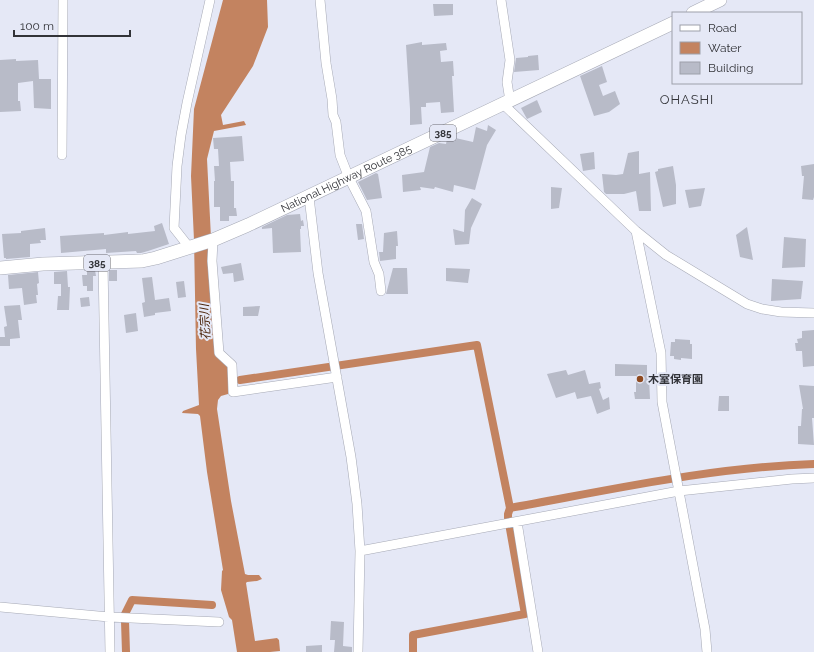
<svg xmlns="http://www.w3.org/2000/svg" width="814" height="652" font-family="Raleway,'Noto Sans JP',sans-serif">
  <style>
    .water { fill: #c38360 }
    .lines { fill: none; stroke-linecap: round; stroke-linejoin: round }
    .canal { stroke: #c38360; stroke-width: 8 }
    .building { fill: #b8bbc8 }
    .minor-casing { stroke: #a6a9b5; stroke-width: 10 }
    .highway-casing { stroke: #a6a9b5; stroke-width: 14 }
    .minor { stroke: #fff; stroke-width: 9 }
    .highway { stroke: #fff; stroke-width: 13 }
    .poi-dot { fill: #8f4a20; stroke: #e5e8f6; stroke-width: 1.5 }
    .labels { text-anchor: middle; stroke-width: 4; stroke-linejoin: round; paint-order: stroke }
    .shield { fill: #e5e8f6; stroke: #686971; stroke-width: 1 }
    .shield-label { font-size: 10px; font-weight: bold; fill: #323338 }
    .street-label { font-size: 11px; fill: #323338; stroke: #e5e8f6 }
    .poi-label { font-size: 11px; font-weight: bold; fill: #323338; stroke: #e5e8f6; text-anchor: start }
    .water-label { font-size: 12px; font-style: italic; fill: #461d02; stroke: #e5e8f6 }
    .quarter-label { font-size: 13px; letter-spacing: 1px; fill: #323338; stroke: #e5e8f6 }
  </style>
  <rect width="100%" height="100%" fill="#e5e8f6"/>
  <path class="water" d="M223 0H267L268 27 253 66 221 115 223 125 244 121 246 125 214 131 207 159 217 355 229 365 228 394 221 396 218 400 217 409 231 501 245 574 248 575H259L262 579 257 581 247 582 246 583 255 641 277 638 279 640 280 651 270 652H237L232 620 229 617 221 590 222 571 223 570 207 472 200 416 198 414 182 413 183 411 199 405 196 349 194 240 191 176 194 109Z"/>
  <g class="lines">
    <path class="canal" d="M240 380 477 345 510 508C610 490 712 467 814 464
      M508 518V514L510 508
      M125 614 132 600 212 605
      M125 621 126 652
      M413 652V635L525 614 510 529"/>
  </g>
  <path class="building" d="M433 4H453V15L434 16Z
    M422 42V45L446 43 447 50 440 51 441 62 453 61 454 76H452L454 112 441 113 440 102 426 103V107H421L422 124 410 125V109L406 45Z
    M538 55 539 70 514 72 516 58 528 57V56Z
    M16 59V61L38 60 39 79H51V109L34 108 33 81 18 83V101H20L21 111 0 112V60Z
    M602 66 607 82 599 85 603 96 615 91 620 104 609 112 594 116 580 76Z
    M537 100 542 112 527 119 521 108Z
    M488 125 496 130 487 145 475 190 454 185 453 192 435 187 434 189 420 187 421 190 403 192 402 175 424 172 430 147 439 143 446 144 447 139 451 137 473 142 476 127 487 131Z
    M242 136 244 161 230 162 231 181H234V208H236L237 216H229V221H220V207H214V181H215L214 166H219L218 149H214L213 138Z
    M639 151V174L650 172 651 211H639L636 191 624 194H606L604 192 602 174 616 175 623 174 628 153Z
    M594 152 595 169 583 171 580 154Z
    M814 164V197L813 200 802 199 804 176H802L801 166Z
    M673 166 676 185V204L663 207 655 172 658 171V169Z
    M376 173 378 174 382 198 367 200 358 182Z
    M551 187 562 188 559 208 551 209Z
    M705 188 701 206 689 208 685 190Z
    M472 198 482 204 471 228 469 244 455 245 453 229 464 232 465 210Z
    M300 214 301 221 303 220 304 226H301V229H300L301 252 273 253 272 228 262 229V227L287 215Z
    M162 223 169 244 148 251 141 253H137L136 251 106 253V249L61 253 60 236 104 233V235L128 232V234L155 231 154 226Z
    M356 224H362L364 239 358 240Z
    M747 227 753 260 740 257 736 235Z
    M45 228 46 240H40L41 243 30 244V257L6 259V258H4L2 234 21 233V231Z
    M397 231 398 246H396V259L380 261 379 252H383L384 233Z
    M784 237 806 239 805 267 782 268Z
    M241 263 244 280 234 282 233 273 223 274 221 267Z
    M393 268H407L408 294H386Z
    M446 268 470 269 468 283 446 281Z
    M95 270 96 276H93V291H87V286H83L82 275H87V271Z
    M109 270H117V281H109Z
    M67 271 68 287H70L69 310H57L58 296H61V284H54V272Z
    M38 272 39 283 37 284 38 295H36L37 303 24 305 22 288 9 289 8 275Z
    M152 277 155 300 169 298 171 311 155 313V315L144 317 142 303 145 302 142 278Z
    M772 279 803 281 801 299 771 301Z
    M184 281 186 297 178 298 176 282Z
    M89 297 90 306 81 307 80 298Z
    M20 305 22 320H18L20 338 10 339V346H0V337H5L4 327 7 326 4 306Z
    M260 306 258 316H243V307Z
    M136 313 138 331 126 333 124 315Z
    M814 330V366L803 367 802 351H796L795 343H798L797 339 802 338V331Z
    M675 339 690 340V344H692V359L681 358V360L674 359V356H670L671 342H675Z
    M615 364 647 365V378H649L650 399H635L634 392H636V376H615Z
    M566 370 568 375 585 370 589 384 600 382 601 388 599 389 603 400 609 397 610 409 597 414 591 396 577 399 575 392 556 398 547 374Z
    M799 385 814 386V418H812L814 445 798 444V426H801L802 409H803Z
    M719 396H729V411H718Z
    M331 621 344 622 343 646 352 647V652H334L335 640H330Z
    M322 645V652H306V646Z"/>
  <g class="lines">
    <g class="minor-casing">
      <path id="minor" d="M320 0 326 63 332 99 333 115 336 122 340 155 349 178 366 211 374 262 379 274 381 291
        M501 0 510 60 507 82 510 101
        M503 104 636 231 666 255 747 304 762 309 781 312 814 313
        M62 155 63 0
        M309 197 318 273 351 457 357 504 360 551 358 652
        M636 231 661 353 662 402 705 629 707 652
        M213 240 212 261 219 353 232 365 233 392 337 377
        M189 247 174 228 177 166 181 135 187 103 210 0
        M103 263 110 652
        M517 522 538 652
        M360 551 679 491 792 479 814 478
        M0 607 109 617 219 622"/>
    </g>
    <g class="highway-casing">
      <g id="highway">
        <path d="M693 13 720 0"/>
        <path id="s1" d="M0 268 43 264 142 261 156 258 213 240 248 225 673 23"/>
      </g>
    </g>
    <use href="#minor" class="minor"/>
    <use href="#highway" class="highway"/>
  </g>
  <circle class="poi-dot" cx="640" cy="379" r="4"/>
  <g class="labels">
    <g class="shield">
      <rect x="430" y="125" width="26" height="16" rx="3"/>
      <rect x="84" y="255" width="26" height="16" rx="3"/>
    </g>
    <g class="shield-label">
      <text x="443" y="137">385</text>
      <text x="97" y="267">385</text>
    </g>
    <g class="street-label">
      <text dy="4" stroke="none"><textPath href="#s1" startOffset="363">National Highway Route 385</textPath></text>
    </g>
    <g class="poi-label">
      <text x="648" y="383">木室保育園</text>
    </g>
    <g class="water-label">
      <text transform="translate(205 322) rotate(-93)" y="4">花宗川</text>
    </g>
    <g class="quarter-label">
      <text x="687" y="104">OHASHI</text>
    </g>
  </g>
  <rect x="672" y="12" width="130" height="72" fill="#e5e8f6" stroke="#9da0aa"/>
  <rect x="680" y="25" width="20" height="6" fill="#ffffff" stroke="#9da0aa"/>
  <text x="708" y="32" font-size="12" fill="#323338">Road</text>
  <rect x="680" y="42" width="20" height="12" fill="#c38360" stroke="#9da0aa"/>
  <text x="708" y="52" font-size="12" fill="#323338">Water</text>
  <rect x="680" y="62" width="20" height="12" fill="#b8bbc8" stroke="#9da0aa"/>
  <text x="708" y="72" font-size="12" fill="#323338">Building</text>
  <path d="M14 30v6h116v-6" fill="none" stroke="#323338" stroke-width="2"/>
  <text x="20" y="30" font-size="12" fill="#323338" stroke="#e5e8f6" stroke-width="3" paint-order="stroke">100 m</text>
</svg>
